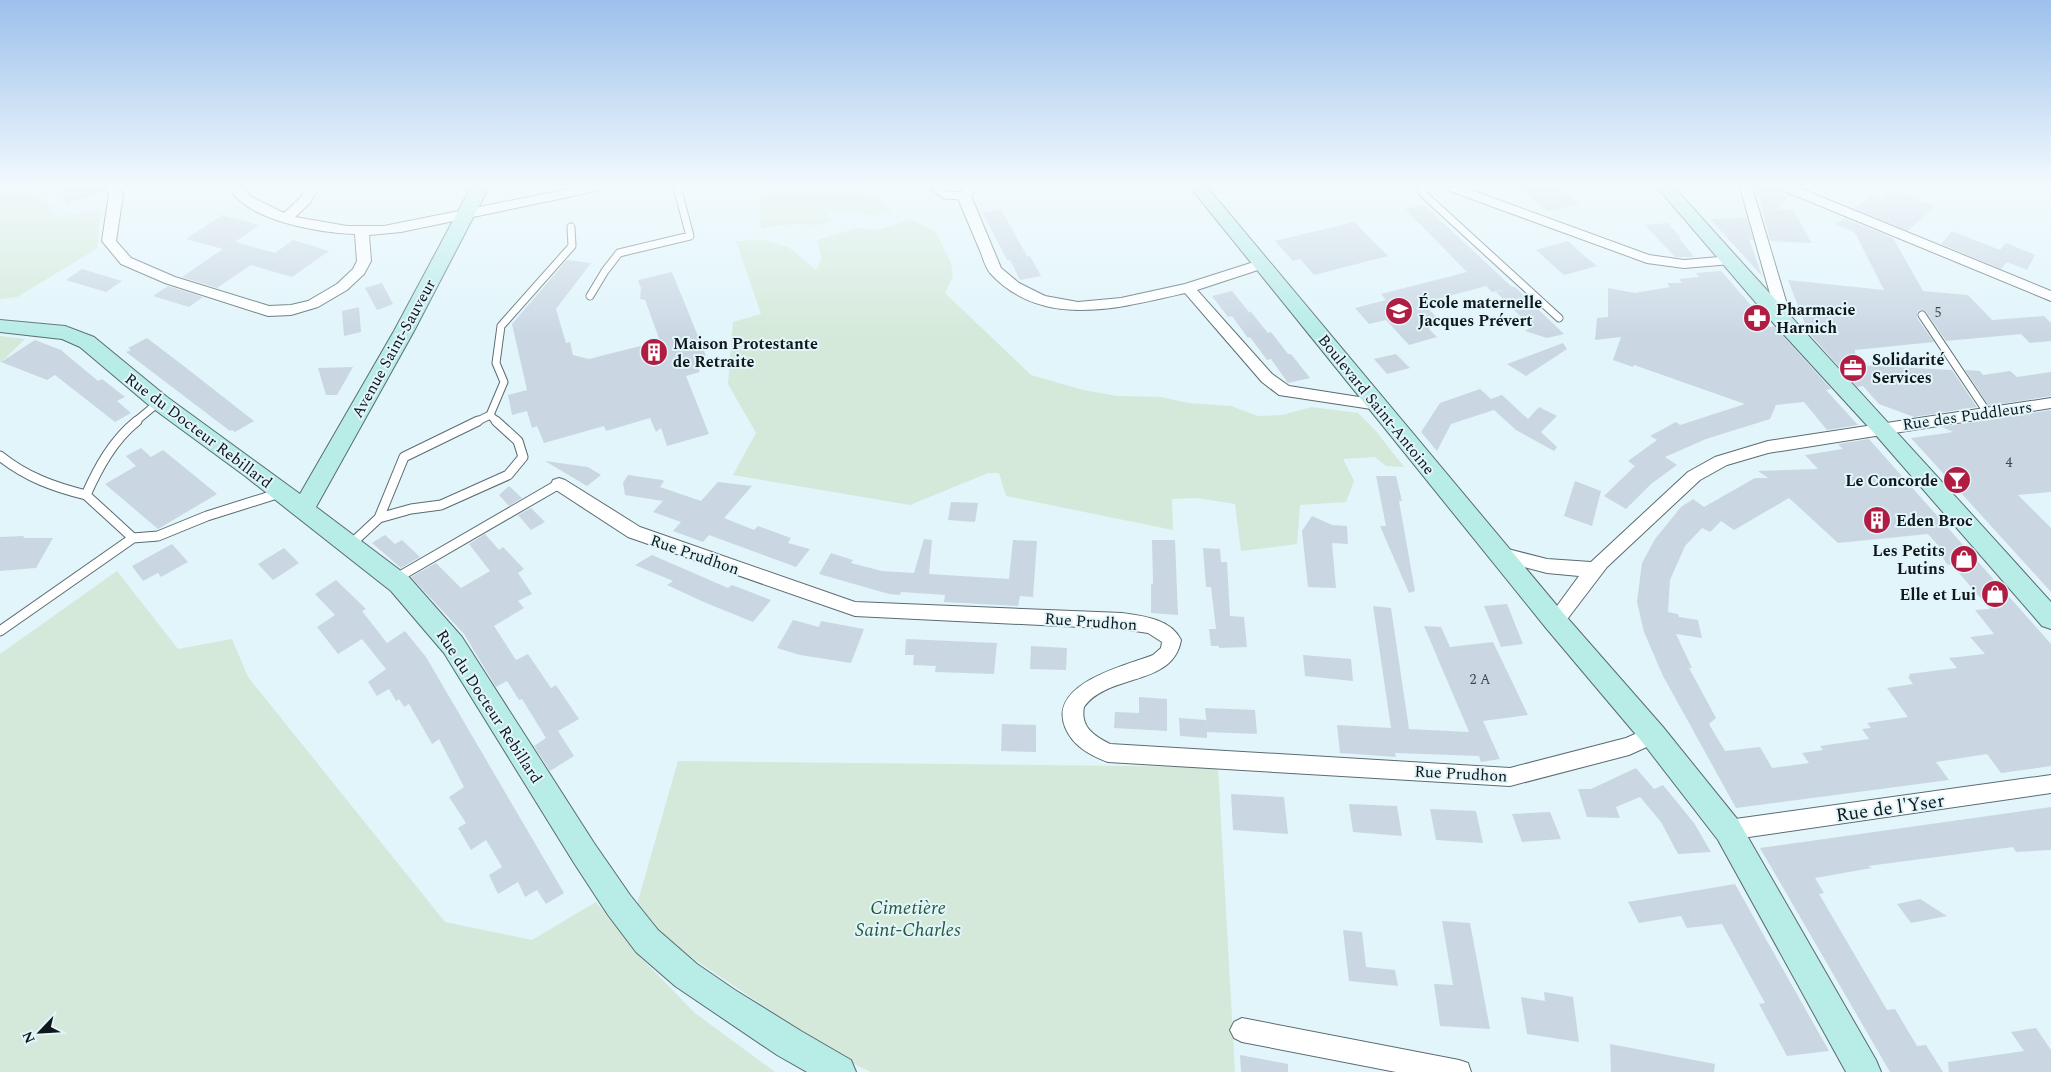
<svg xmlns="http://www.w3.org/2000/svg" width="2051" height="1072" font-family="Spectral,serif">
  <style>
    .green { fill: #d4e9d9 }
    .building { fill: #cad7e3; fill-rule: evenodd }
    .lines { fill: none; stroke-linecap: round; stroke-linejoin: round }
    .lane-far1-casing { stroke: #5b6c71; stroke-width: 9 }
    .lane-casing { stroke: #5b6c71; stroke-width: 11 }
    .street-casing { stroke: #5b6c71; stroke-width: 2 }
    .secondary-casing { stroke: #5b6c71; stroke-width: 2 }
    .lane-far1 { stroke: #fff; stroke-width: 7 }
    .lane { stroke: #fff; stroke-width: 9 }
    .street { fill: #fff; fill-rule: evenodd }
    .secondary { fill: #b7ece7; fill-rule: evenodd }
    .labels { text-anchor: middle; stroke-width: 4; stroke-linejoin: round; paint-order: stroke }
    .number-label { font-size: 14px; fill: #3e474c }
    .poi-label { font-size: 16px; font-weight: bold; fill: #101719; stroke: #e1f5fb; text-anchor: start }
    .street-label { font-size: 16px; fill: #101719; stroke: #e1f5fb }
    .near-street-label { font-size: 19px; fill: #101719; stroke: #e1f5fb }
    .near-park-label { font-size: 19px; font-style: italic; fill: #265737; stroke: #e1f5fb }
  </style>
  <rect width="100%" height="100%" fill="#e1f5fb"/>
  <path class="green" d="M0 187H29L46 201 55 217 100 210 98 248 17 297 0 299Z
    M759 187H859L893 210 877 217 858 212 825 210 830 221 819 225 793 224 761 228Z
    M911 219 935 231 951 263 953 276 945 293 1031 375 1083 390 1117 396 1161 397 1188 403 1231 406 1258 416 1282 415 1312 407 1358 413 1375 430 1404 467 1386 466 1375 457 1343 459 1354 481 1346 502 1300 505 1297 544 1241 551 1235 504 1197 498 1172 499 1173 530 1006 496 999 473H988L910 505 733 475 756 433 728 384 733 322 761 314 736 241 763 240 788 247 816 270 822 259 817 240 856 228 878 230Z
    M0 336 25 339 0 363Z
    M117 571 178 649 232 639 248 677 445 922 532 940 596 902 642 959 695 1013 775 1072H0V654Z
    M678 761 1218 767 1235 1072H871L841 1058 691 957 662 935 636 908Z"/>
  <path class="building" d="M59 187H103L105 191 66 204Z
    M1519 187H1559L1580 204 1548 212Z
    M1757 187H1779L1787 199 1777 209 1793 210 1812 243 1770 241Z
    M1891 191 1902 194 1934 206 1908 231 1855 209 1871 195 1882 200Z
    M1424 205 1512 287H1515L1564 334 1547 338 1525 331 1531 327 1496 292 1507 289 1492 292 1486 286 1423 303 1437 318 1429 329 1437 337 1409 345 1386 320 1369 324 1355 308 1386 300 1381 294 1467 272 1405 209Z
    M1001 209 1027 256H1030L1041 276 1020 280 1010 260H1007L983 213Z
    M222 215 259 225 235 242 275 253 293 240 329 251 292 277 251 265 217 288 182 277 223 249 186 239Z
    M1747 218 1753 240 1749 239 1762 276 1710 219Z
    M1844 218 1893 238 1923 291 1968 295 1992 320 2044 316 2051 323V341L2030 343 2021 334 1946 341 1926 312 1919 310 1917 313V318L1934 342 1855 350 1856 365 1952 370 1977 407 1914 417 1879 404 1863 386 1857 387 1801 324H1805L1788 280 1884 290 1855 233 1836 224Z
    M1354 222 1388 256 1314 275 1300 259 1293 261 1275 241Z
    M1668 223 1681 238H1679L1694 257H1675L1645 225Z
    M1952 231 2000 250 2006 243 2035 255 2027 270 2007 262 2001 269 1941 244Z
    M1568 241 1582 254 1597 266 1564 275 1536 250Z
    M567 260 591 263 556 309 566 343 570 342 573 355 589 359 660 341 645 300 640 299 641 288 638 280 672 272 706 356 694 359 700 372 686 376 709 434 667 446 661 428 656 432 650 418 606 431 604 426 544 443 537 426 532 428 527 411 512 415 508 395 527 390 512 324Z
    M82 269 122 281 106 292 66 280Z
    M1721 271 1770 327 1774 326 1831 389 1826 390 1858 425 1827 430 1804 402 1776 405 1770 419 1706 439 1665 457 1677 465 1651 484 1626 509 1604 496 1635 466 1628 461 1657 440 1650 436 1676 422 1680 425 1745 404 1634 365 1633 367 1613 360 1621 337 1595 340 1597 318 1608 317V288L1635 293 1670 287 1667 283H1682L1679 279 1699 277 1696 273Z
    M382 283 393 304 377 310 365 288Z
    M168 286 203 297 189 307 153 296Z
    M1232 291 1249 312H1251L1268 333 1271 332 1288 354H1291L1310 378 1288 383 1271 359 1267 360 1250 337 1248 338 1232 316 1228 317 1212 296Z
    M359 307 361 332 344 336 342 311Z
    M147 338 185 367 254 421 235 432 232 430 230 431 126 352 131 350 128 348Z
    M35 340 61 350 98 381 102 379 125 397 117 401 131 413 115 422 55 375 47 380 1 362Z
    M1563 343 1567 349 1526 376 1507 364Z
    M1396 354 1410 368 1387 374 1374 359Z
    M353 367 337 395H326L318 368Z
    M1965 370 1980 371 1983 375 2010 371 2017 377 2051 372V396L1989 406Z
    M1480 389 1491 399 1502 395 1528 419 1539 407 1557 416 1541 432 1557 447 1554 451 1516 430 1494 410 1451 424 1437 451 1421 432 1440 403Z
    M2051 410V492L2018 495 2051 528V592L1911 438 1953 432 1942 427Z
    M1869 439 2051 644V766L2001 773 1987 754 1936 762 1949 780 1736 808 1663 676 1644 632 1637 602 1642 563 1655 539 1681 507 1693 499 1704 507 1755 478H1768L1758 471 1818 469 1805 455 1843 449 1838 444ZM1789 498 1838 543 1928 534 1943 551V558L1947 564 1953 566 1990 609 1975 610 1994 634 1970 637 1985 654 1949 658 1957 668 1909 674 1910 676 1908 677 1913 684 1887 688 1908 717 1867 723 1871 728 1862 729 1869 739 1820 746 1823 750 1802 753 1809 763 1772 768 1760 747 1725 751 1709 724 1716 718 1689 668H1692L1676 634 1702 638 1698 620 1679 617 1678 614 1668 612 1670 580 1685 546 1702 528 1710 532 1721 521 1734 530Z
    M141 448 151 457 163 450 217 494 158 529 105 484 136 466 126 456Z
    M545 461 588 467 601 475 587 486Z
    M628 475 662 480 664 481 660 487 701 501 718 482 752 486 724 518 754 530 758 526 791 538 788 543 810 549 796 567 709 535 703 542 673 531 681 522 653 512 663 501 625 495 623 483Z
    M1376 476H1396L1402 501H1399L1415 591 1409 593 1380 526H1386Z
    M1575 481 1601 491 1592 526 1564 516Z
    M509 486 522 498 509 506 499 495Z
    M951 502 978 503 975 522 948 520Z
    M531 508 545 522 531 530 518 515Z
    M1312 516 1332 525 1347 526 1348 544 1332 543 1336 588 1308 587 1302 531Z
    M485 534 499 550 503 547 524 569 518 573 532 594 518 601 524 608 494 626 516 660 528 654 551 688 556 685 579 719 558 731 574 756 550 771 534 746 546 738 522 699 519 700 507 681 496 687 464 634 411 577 436 563 461 588 490 571 469 544Z
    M385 535 395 544 402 540 420 557 401 568 372 543Z
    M24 536 23 538H53L36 568 0 571V537Z
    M924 539 932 540 929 574 1009 579 1013 540 1037 541 1033 597 1020 596 1018 606 944 602 945 595 901 592 900 595 889 594 819 574 831 553 853 560 851 563 882 571 914 573Z
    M1152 540H1175L1178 615 1151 613V584H1153Z
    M172 544 188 562 161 577 158 573 143 581 132 566Z
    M284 548 299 563 273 580 258 564Z
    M1203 548 1220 549 1221 562H1227L1230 616 1244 617 1247 647 1219 648V646H1211L1209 629H1216L1211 587H1206Z
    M652 555 728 588 732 585 771 600 753 622 706 603 667 585 673 581 635 565Z
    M336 580 366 609 362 611 387 643 405 631 426 657 564 893 546 904 537 890 525 897 518 882 498 894 489 875 502 867 486 840 471 850 458 828 466 823 449 797 464 787 439 739 432 744 409 704 404 707 399 699 396 701 389 689 377 696 368 682 386 669 362 639 338 654 317 627 335 615 315 594Z
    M1507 604 1523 644 1501 647 1484 606Z
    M1373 606 1391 608 1409 729 1469 732 1424 626 1441 627 1450 647 1493 642 1528 715 1483 721 1500 759 1481 762 1479 756 1395 753 1396 757 1340 753 1337 725 1391 728Z
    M793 620 819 627 821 621 864 629 851 663 800 655 777 648Z
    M906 639 997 643 994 674 935 672 936 666 913 665 914 655H905Z
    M1031 646 1067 648 1066 670 1030 669Z
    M1303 655 1351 659 1353 681 1305 676Z
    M1139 697 1167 699V731L1114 728 1115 712 1139 713Z
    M1205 708 1255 710 1257 734 1207 732V738L1180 736 1179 718 1206 720 1207 728Z
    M1002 724 1036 725V752L1001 751Z
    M1636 768 1654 789 1663 785 1694 823 1711 852 1678 854 1661 822 1640 797 1616 807 1620 818 1587 817 1578 789H1591Z
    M1231 794 1284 797 1288 834 1233 830Z
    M1349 804 1397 806 1402 836 1353 832Z
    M2051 807V850L2016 852 2013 847 1868 866 1872 868 1815 878 1824 893 1819 894 1887 1010 1895 1009 1917 1046 1926 1045 1943 1072H1890L1760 848Z
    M1430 809 1476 811 1483 843 1436 840Z
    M1550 812 1561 839 1522 842 1512 814Z
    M1735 884 1776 957 1829 1051 1787 1056 1759 1004 1765 1003 1722 924 1687 928 1681 916 1639 923 1628 902Z
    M1920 899 1947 916 1911 923 1897 904Z
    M1442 921 1470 923 1490 1029 1440 1026 1434 984 1453 985Z
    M1343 930 1362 932 1366 967 1395 970 1398 986 1349 981Z
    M1544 992 1573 997 1579 1042 1527 1034 1521 997 1545 1001Z
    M2036 1028 2051 1050V1072H1949L1948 1062 2024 1051 2011 1032Z
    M1610 1044 1715 1064 1714 1072H1611Z
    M1240 1055 1288 1064V1072H1241Z"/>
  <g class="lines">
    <g class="lane-far1-casing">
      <path id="lane-far1" d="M934 187 945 195 964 196
        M1422 187V192L1431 201 1559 318
        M2048 187 2051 188
        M590 296 605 271 619 253 690 236 677 187
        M1922 315 1987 412
        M490 415 497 422
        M135 422 159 402
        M476 422 490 415 504 382 496 363 501 326 572 246 571 227"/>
    </g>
    <g class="lane-casing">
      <path id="lane" d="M137 421C113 440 98 468 86 495L133 538 158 536 207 516 280 493
        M0 456C26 477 54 487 86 495
        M379 518 411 509 441 505 508 475 523 457 518 441 496 421
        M350 545 379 518 404 457 478 421
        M395 579 559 484
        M0 631 133 538"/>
    </g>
    <g class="street-casing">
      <path id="street" d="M105 187H117L123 194 116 241 131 258 175 277 269 306 291 305 308 301 337 284 353 269 357 261 355 234C320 233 246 221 229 187H242L252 197 284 213 300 198 307 187H319L310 203 295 217 347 226H384L579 187H603L597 191 401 232 369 235 371 261 364 274 347 290 318 307 291 315 268 316 165 283 121 264 102 241 109 194Z
        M965 187H978L971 196 1001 268 1019 283 1045 296 1078 302 1121 298 1185 284 1257 261H1267L1269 264 1267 267 1197 290 1272 374 1289 386 1378 400 1384 401 1386 405 1384 409 1378 410 1279 395 1262 382 1185 293C1120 308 1042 330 990 273 986 268 983 259 981 253 973 234 965 215 957 196Z
        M1446 187H1463L1649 255 1684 260 1731 256 1738 260 1731 264 1684 268 1647 263 1447 190Z
        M1740 187H1752L1786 301 1789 320 1787 323H1777L1772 301Z
        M1781 187H1797L2051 291V301L1782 190Z
        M2051 398V408L1768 453 1727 465 1700 480 1607 567 1562 626 1555 629 1548 626 1546 621 1579 576 1547 573 1494 559 1491 554 1494 549 1500 547 1547 559 1591 562 1688 472 1715 457 1768 441Z
        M559 478 565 480 640 527 855 602 1122 613C1143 616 1171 619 1181 640 1173 687 1108 673 1084 707 1080 727 1094 736 1110 744L1510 768 1626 738 1653 726 1660 729 1663 735 1660 741 1629 755 1510 786 1108 762C1089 755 1073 746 1065 727 1048 683 1125 666 1153 655L1161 648 1162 642 1148 633 1122 629 855 616 628 537 553 488 551 484 553 480Z
        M2051 775V793L1728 840 1720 837 1717 830 1720 823 1728 820Z
        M1242 1018 1459 1060 1468 1063 1471 1072H1396L1242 1042 1234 1038 1230 1030 1234 1022Z"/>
    </g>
    <g class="secondary-casing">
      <path id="secondary" d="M471 187H489L414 331 316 507 409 577 462 637 594 843 630 895 658 930 697 964 735 990 801 1031 851 1060 856 1072H807L777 1055 675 986 636 952 608 915 574 863 444 653 391 591 245 476 151 407 80 347 62 339 0 332V320L65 326 94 337 167 397 300 494 394 331Z
        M1190 187H1207L1564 614 1663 727 1738 820 1876 1060 1881 1072H1846L1718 840 1643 743 1546 628Z
        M1657 187H1674C1798 326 1926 463 2051 602V629L2042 626 1874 433 1775 325Z"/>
    </g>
    <use href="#lane-far1" class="lane-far1"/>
    <use href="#lane" class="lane"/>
    <use href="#street" class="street"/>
    <use href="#secondary" class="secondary"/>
  </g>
  <linearGradient id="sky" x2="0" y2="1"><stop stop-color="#9dc0ec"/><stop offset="0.55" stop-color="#f2fafd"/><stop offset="1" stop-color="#f2fafd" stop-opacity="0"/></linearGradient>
  <rect width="2051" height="337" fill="url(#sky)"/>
  <defs>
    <g id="school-disc" transform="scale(1.4375)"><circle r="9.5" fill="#b11d42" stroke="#e1f5fb"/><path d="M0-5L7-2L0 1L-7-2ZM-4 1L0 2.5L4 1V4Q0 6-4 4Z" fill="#fff"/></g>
    <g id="pharmacy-disc" transform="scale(1.4375)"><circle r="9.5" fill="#b11d42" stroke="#e1f5fb"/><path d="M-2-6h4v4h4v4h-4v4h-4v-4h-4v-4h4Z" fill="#fff"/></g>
    <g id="building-disc" transform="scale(1.4375)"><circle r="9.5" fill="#b11d42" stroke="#e1f5fb"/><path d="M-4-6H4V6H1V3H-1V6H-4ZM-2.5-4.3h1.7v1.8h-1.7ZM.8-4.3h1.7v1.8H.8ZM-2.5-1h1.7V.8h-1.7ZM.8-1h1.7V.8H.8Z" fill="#fff"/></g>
    <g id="office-disc" transform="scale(1.4375)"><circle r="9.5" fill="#b11d42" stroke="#e1f5fb"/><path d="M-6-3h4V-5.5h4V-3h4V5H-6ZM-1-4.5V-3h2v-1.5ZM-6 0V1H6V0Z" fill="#fff"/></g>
    <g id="bar-disc" transform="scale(1.4375)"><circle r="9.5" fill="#b11d42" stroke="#e1f5fb"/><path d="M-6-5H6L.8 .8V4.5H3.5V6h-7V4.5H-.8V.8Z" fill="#fff"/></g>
    <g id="shop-disc" transform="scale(1.4375)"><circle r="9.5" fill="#b11d42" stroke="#e1f5fb"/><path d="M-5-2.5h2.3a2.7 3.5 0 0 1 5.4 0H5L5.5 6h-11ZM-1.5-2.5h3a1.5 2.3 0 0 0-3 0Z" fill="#fff"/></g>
  </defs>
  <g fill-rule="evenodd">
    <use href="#school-disc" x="1399" y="311"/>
    <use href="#pharmacy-disc" x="1757" y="318"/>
    <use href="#building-disc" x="654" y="352"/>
    <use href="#office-disc" x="1853" y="368"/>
    <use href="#bar-disc" x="1957" y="480"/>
    <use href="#building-disc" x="1877" y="520"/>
    <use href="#shop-disc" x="1964" y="559"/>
    <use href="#shop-disc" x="1995" y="594"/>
  </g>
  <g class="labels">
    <g class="number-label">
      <text x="1938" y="317">5</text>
      <text x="2009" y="467">4</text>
      <text x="1480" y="684">2 A</text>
    </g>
    <g class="poi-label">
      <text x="1418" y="308">École maternelle<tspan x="1418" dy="18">Jacques Prévert</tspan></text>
      <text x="1776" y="315">Pharmacie<tspan x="1776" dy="18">Harnich</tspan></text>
      <text x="673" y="349">Maison Protestante<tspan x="673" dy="18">de Retraite</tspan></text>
      <text x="1872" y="365">Solidarité<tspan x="1872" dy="18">Services</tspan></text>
      <text x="1938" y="486" text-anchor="end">Le Concorde</text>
      <text x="1896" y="526">Eden Broc</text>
      <text x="1945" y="556" text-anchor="end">Les Petits<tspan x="1945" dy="18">Lutins</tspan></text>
      <text x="1976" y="600" text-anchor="end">Elle et Lui</text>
    </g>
    <g class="street-label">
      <text transform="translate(393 348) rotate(-61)" y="6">Avenue Saint-Sauveur</text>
      <text transform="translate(1377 404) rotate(51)" y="6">Boulevard Saint-Antoine</text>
      <text transform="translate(1967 415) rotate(-8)" y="6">Rue des Puddleurs</text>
      <text transform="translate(199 430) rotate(37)" y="6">Rue du Docteur Rebillard</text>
      <text transform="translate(695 554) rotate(19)" y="6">Rue Prudhon</text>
      <text transform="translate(1091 621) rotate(4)" y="6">Rue Prudhon</text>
      <text transform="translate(490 706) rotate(57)" y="6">Rue du Docteur Rebillard</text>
      <text transform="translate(1461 773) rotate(3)" y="6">Rue Prudhon</text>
    </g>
    <g class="near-street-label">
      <text transform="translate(1890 807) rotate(-8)" y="7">Rue de l'Yser</text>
    </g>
    <g class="near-park-label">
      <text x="908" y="914">Cimetière<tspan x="908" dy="22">Saint-Charles</tspan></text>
    </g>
  </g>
  <g transform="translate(40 1032) rotate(245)" stroke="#e1f5fb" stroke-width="4" paint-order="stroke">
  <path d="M0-4L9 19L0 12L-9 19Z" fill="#101719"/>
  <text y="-8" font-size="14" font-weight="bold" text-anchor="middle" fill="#101719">N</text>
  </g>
</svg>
